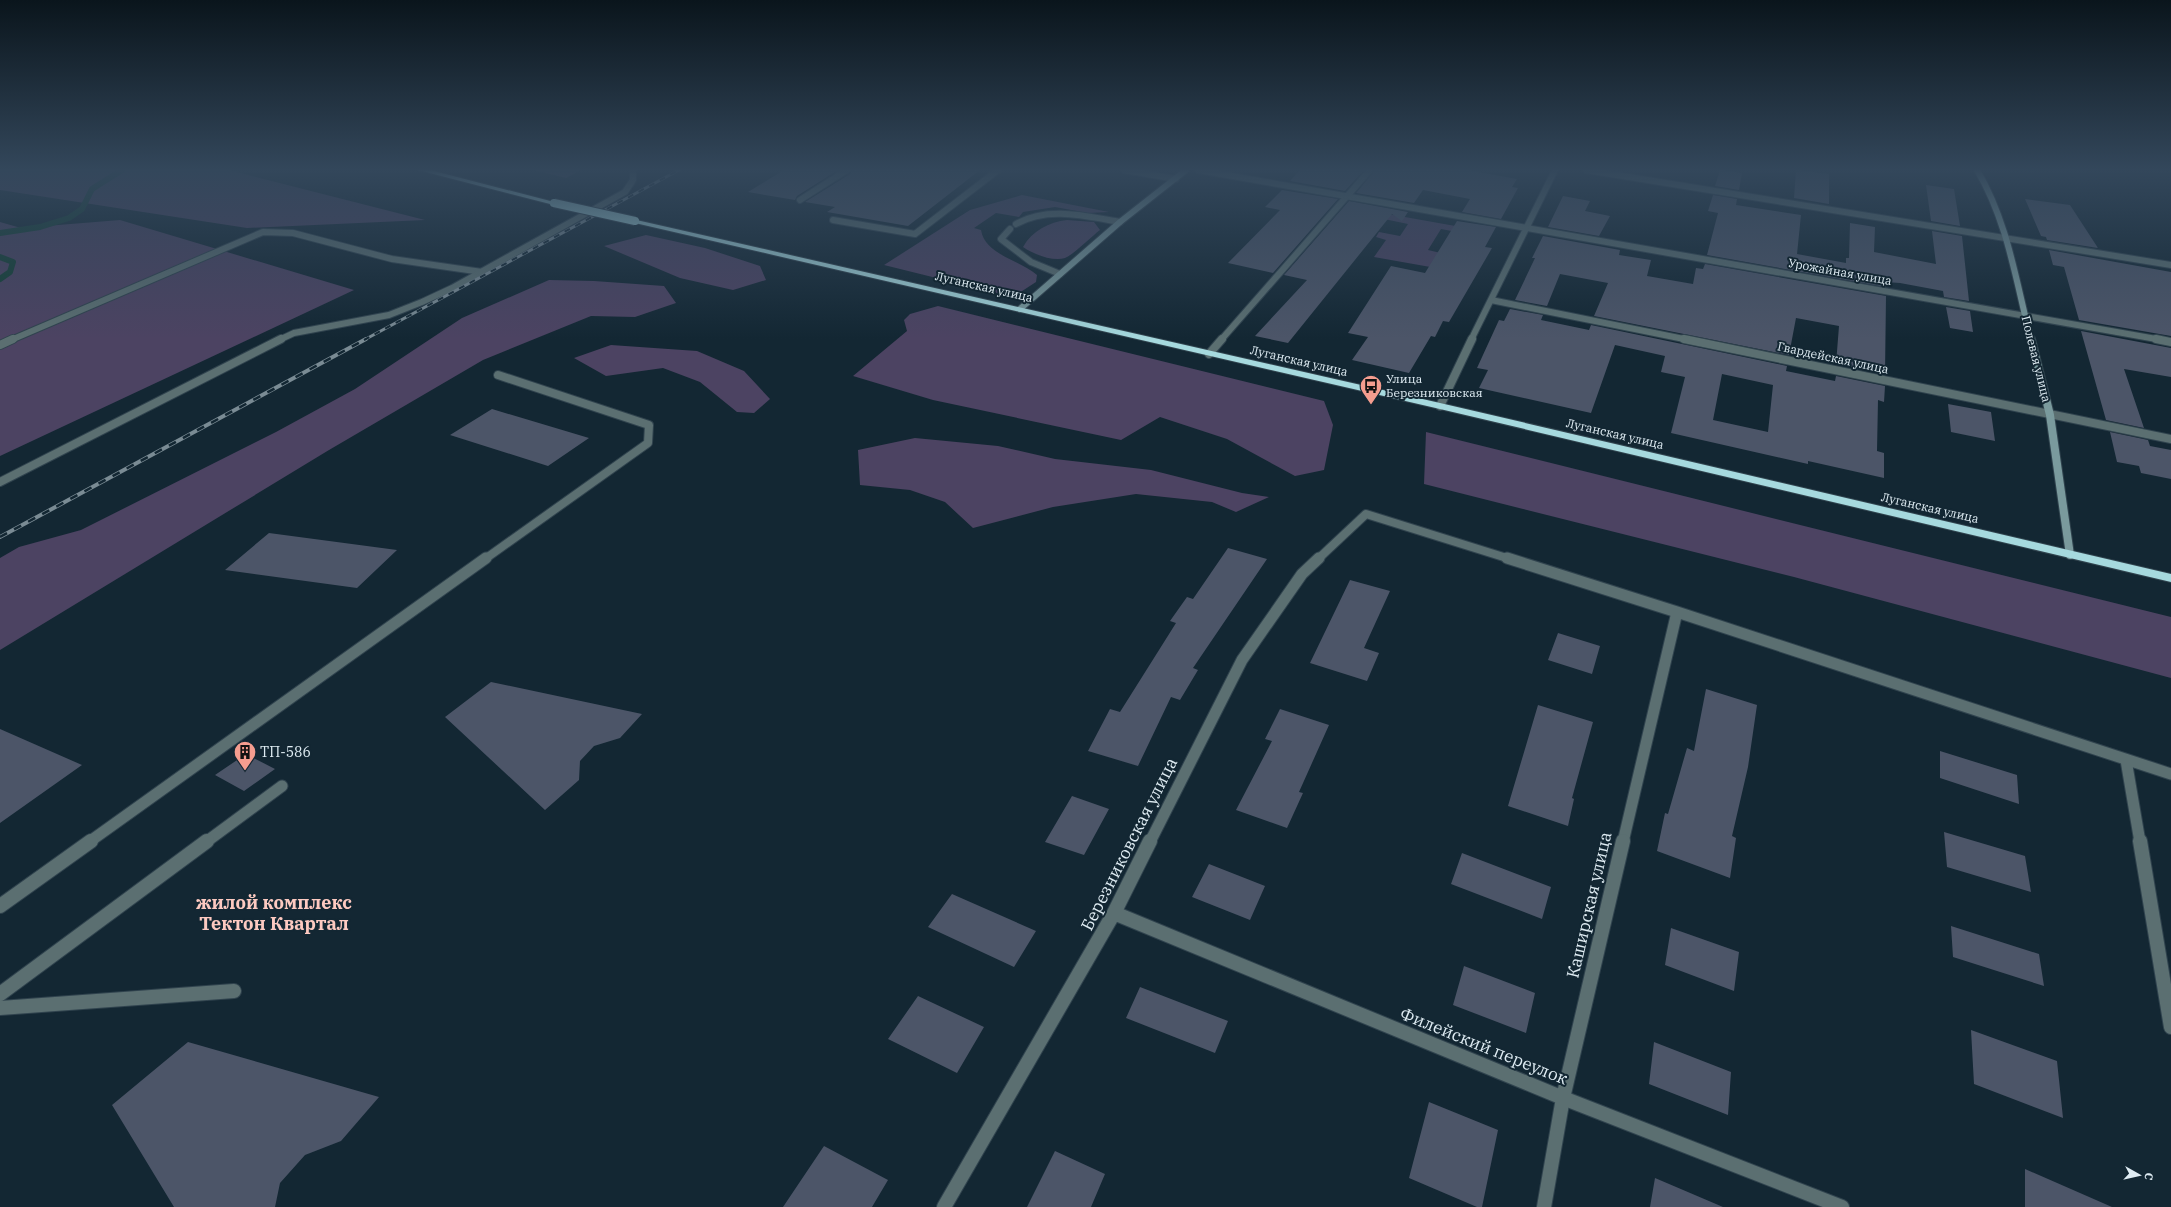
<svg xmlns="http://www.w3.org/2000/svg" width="2171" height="1207" font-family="'IBM Plex Serif',serif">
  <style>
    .green { fill: #4c4362 }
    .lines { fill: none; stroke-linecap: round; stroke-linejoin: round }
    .stream { stroke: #144035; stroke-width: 6 }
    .building { fill: #4c5568; fill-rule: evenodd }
    .lane-far3-casing { stroke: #30434e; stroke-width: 8 }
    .lane-far2-casing { stroke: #30434e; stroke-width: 10 }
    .lane-far1-casing { stroke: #30434e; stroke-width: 13 }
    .lane-casing { stroke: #30434e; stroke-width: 16 }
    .street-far3-casing { stroke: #30434e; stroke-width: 8 }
    .street-far2-casing { stroke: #30434e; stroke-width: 10 }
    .street-far1-casing { stroke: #30434e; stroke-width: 13 }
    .street-casing { stroke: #30434e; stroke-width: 16 }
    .secondary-far1-casing { stroke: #30434e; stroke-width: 8 }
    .secondary-casing { stroke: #30434e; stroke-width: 10 }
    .highway-casing { stroke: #30434e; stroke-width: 2 }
    .lane-far3 { stroke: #5b6f71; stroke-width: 6 }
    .lane-far2 { stroke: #5b6f71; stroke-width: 8 }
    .lane-far1 { stroke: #5b6f71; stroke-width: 11 }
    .lane { stroke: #5b6f71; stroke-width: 14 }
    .street-far3 { stroke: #5b6f71; stroke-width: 6 }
    .street-far2 { stroke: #5b6f71; stroke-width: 8 }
    .street-far1 { stroke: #5b6f71; stroke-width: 11 }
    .street { stroke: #5b6f71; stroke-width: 14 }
    .secondary-far1 { stroke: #7a9a9d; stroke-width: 6 }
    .secondary { stroke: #7a9a9d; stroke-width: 8 }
    .highway { fill: #a6d9de; fill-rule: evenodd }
    .rail-far1-casing { stroke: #7a8b94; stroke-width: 3 }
    .rail-casing { stroke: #7a8b94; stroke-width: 4 }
    .rail-far1 { stroke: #132733; stroke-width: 2; stroke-dasharray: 6; stroke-linecap: butt }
    .rail { stroke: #132733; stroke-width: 2.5; stroke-dasharray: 8; stroke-linecap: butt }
    .highway-bridge-casing { stroke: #30434e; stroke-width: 10; stroke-linecap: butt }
    .highway-bridge { stroke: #a6d9de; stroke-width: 8 }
    .labels { text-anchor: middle; stroke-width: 4; stroke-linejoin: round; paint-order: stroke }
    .far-street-label { font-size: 12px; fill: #dfecf3; stroke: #132733 }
    .far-poi-label { font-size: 12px; fill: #dfecf3; stroke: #132733; text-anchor: start }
    .poi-label { font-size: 14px; fill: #dfecf3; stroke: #132733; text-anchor: start }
    .near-street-label { font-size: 17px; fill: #dfecf3; stroke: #132733 }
    .near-neighbourhood-label { font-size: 18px; font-weight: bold; fill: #fdcac1; stroke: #132733 }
  </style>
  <rect width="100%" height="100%" fill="#132733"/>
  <path class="green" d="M0 170H229L425 220 247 228 0 190Z
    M534 170H581L566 178Z
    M1022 195 1109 212 1088 213 1055 207 1023 212 1019 217 996 213 974 228 981 230C985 255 1020 260 1037 275L1036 282 1013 297 884 265 970 210Z
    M1388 214 1461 227 1457 232 1441 229 1428 250 1445 254 1436 268 1374 257 1386 240 1376 237 1379 232 1400 236 1408 224 1384 219Z
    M120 220 354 290 0 456V222L21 228Z
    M1067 220 1094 222 1100 230C1092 236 1073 255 1065 258 1053 262 1033 254 1023 247 1032 231 1049 222 1067 220Z
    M646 235 705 248 760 266 766 280 733 290 680 278 604 246Z
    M549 280 594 281 664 286 676 303 635 317 591 316 483 360 329 450 0 650V558L19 547 81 530 276 432 355 389 462 318Z
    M938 306 1324 401 1333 425 1324 470 1295 476 1227 439 1160 417 1121 440 933 400 853 376 907 331 904 320 910 314Z
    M611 345 697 351 744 371 770 399 754 413 737 412 700 382 663 368 606 376 574 358Z
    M1426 432 2171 617V678L1794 577 1424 484Z
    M915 438 998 446 1055 459 1151 470 1242 493 1269 497 1236 512 1212 502 1136 494 1053 507 973 528 945 502 910 490 860 485 858 450Z"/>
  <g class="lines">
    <path class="stream" d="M0 233 40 227 69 218 82 209 92 189 122 170
      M0 257 13 262 10 272 0 279"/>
  </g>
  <path class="building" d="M784 170H838L797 196 795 200 748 192Z
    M852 170H980L908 226 827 212 835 207 805 202 850 174Z
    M1300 170H1364L1345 191 1290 181Z
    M1375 170H1467L1517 179 1512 187 1518 188 1501 219 1462 212 1470 199 1423 190 1414 203 1356 193Z
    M1720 170 1742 173 1739 190 1715 186Z
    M1796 170 1829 174V204L1794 198Z
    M1926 185 1954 189 1960 226 1931 221Z
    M1282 190 1338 199 1273 273 1228 263 1280 210 1265 207Z
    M1713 195 1737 199 1736 205 1801 215 1797 254 1846 263V258H1849L1850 223 1875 227 1874 252 1936 264 1932 231 1962 236 1969 301 1944 297 1943 291 1900 283 1886 282V287L1707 255 1718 213 1708 211Z
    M1563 196 1590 201 1585 211 1610 216 1599 236 1548 227Z
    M2025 199 2070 205 2098 248 2047 240 2046 237 2041 236Z
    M1349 201 1408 212 1402 221 1392 214 1288 343 1255 336 1307 280 1284 275Z
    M1457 221 1496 227 1485 247 1492 248 1449 322 1443 321 1435 337 1431 336 1409 373 1352 360 1368 337 1348 333 1391 266 1425 273Z
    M1543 236 1620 250 1619 255 1651 260 1647 276 1693 284 1696 268 1703 269 1705 264 1886 296 1885 374 1836 364 1839 326 1796 318 1789 355 1594 316 1608 283 1560 274 1547 306 1515 300 1535 258H1532Z
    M2049 250 2171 272V336L2079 320 2064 267 2053 265Z
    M1946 307 1970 311 1973 332 1950 328Z
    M1510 309 1543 315 1541 320 1589 330 1591 325 1787 366 1786 371 1835 381 1836 376 1885 386 1884 402 1878 400 1877 451 1884 453V478L1808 461V464L1671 433 1685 377 1661 372 1665 356 1615 345 1591 413 1479 388 1488 370 1477 368 1499 320 1504 321ZM1722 374 1773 385 1768 432 1713 420Z
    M2081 331 2171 348V377L2124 369 2144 428 2106 420Z
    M1948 404 1991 412 1995 441 1951 432Z
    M492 409 589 438 548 466 450 435Z
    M2110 432 2148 440 2150 446 2171 450V479L2141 473 2139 466 2117 462Z
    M269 533 397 550 357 588 225 570Z
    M1228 548 1267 559 1193 668 1198 670 1180 700 1171 697 1138 766 1088 751 1110 709 1120 712 1176 623 1170 621 1187 597 1193 599Z
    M1350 580 1390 591 1364 648 1379 653 1367 681 1310 663Z
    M1558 633 1600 646 1592 674 1548 660Z
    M491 682 642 714 620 738 594 746 580 761 579 780 545 810 445 717Z
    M1706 689 1757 705 1748 767 1732 836 1736 838 1730 878 1657 851 1665 813 1668 814 1687 748 1694 751Z
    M1538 705 1593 722 1572 798 1574 799 1568 826 1508 806Z
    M1280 709 1329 725 1299 792 1303 793 1287 828 1236 810 1272 741 1265 739Z
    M0 729 82 765 0 823Z
    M1940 751 2017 775 2019 804 1940 778Z
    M246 754 275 769 244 791 215 775Z
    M1072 796 1109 809 1084 855 1045 842Z
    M1944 832 2025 856 2031 892 1947 867Z
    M1462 853 1551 887 1542 919 1451 884Z
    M1209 864 1265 886 1250 920 1192 897Z
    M952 894 1036 931 1014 967 928 927Z
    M1951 926 2039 954 2044 986 1953 957Z
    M1671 928 1739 952 1734 991 1665 965Z
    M1464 966 1535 993 1526 1033 1453 1005Z
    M1140 987 1228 1021 1215 1053 1126 1018Z
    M918 996 984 1027 957 1073 888 1039Z
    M1971 1030 2057 1061 2063 1118 1974 1084Z
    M188 1042 379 1097 341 1141 305 1155 280 1183 275 1207H174L112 1105Z
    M1654 1042 1731 1072 1728 1115 1649 1084Z
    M1429 1102 1498 1130 1482 1207H1477L1409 1178Z
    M824 1146 888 1180 872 1207H783Z
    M1055 1151 1105 1174 1091 1207H1027Z
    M2025 1169 2112 1207H2025Z
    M1655 1178 1723 1207H1650Z"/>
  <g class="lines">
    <g class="lane-far3-casing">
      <path id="lane-far3" d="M1124 170 1176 179
        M800 200 847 170
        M833 220 915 234 998 170
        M1016 224C1048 206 1085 216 1120 222
        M1010 229 1001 239 1031 262 1060 274
        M11 340 263 232 293 233 392 259 482 272"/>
    </g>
    <g class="lane-far2-casing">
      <path id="lane-far2" d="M0 345 13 339
        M485 559 648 443 649 425 498 375"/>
    </g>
    <g class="lane-far1-casing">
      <path id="lane-far1" d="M89 842 486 558
        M206 842 282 786"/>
    </g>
    <g class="lane-casing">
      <path id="lane" d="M0 906 91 841
        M0 994 207 841
        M0 1008 234 991"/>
    </g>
    <g class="street-far3-casing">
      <path id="street-far3" d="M1198 170 2162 340
        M1586 170 2171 265
        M1491 300 1689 340
        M279 340 294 333 389 315 422 302 452 288 625 192 633 180V170
        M1221 340 1370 170
        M1471 340 1555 170"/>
    </g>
    <g class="street-far2-casing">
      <path id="street-far2" d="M1684 339 2171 439
        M2156 339 2171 342
        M1209 354 1222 339
        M1440 406 1472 339
        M0 482 281 339
        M1318 559 1366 514 1510 559"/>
    </g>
    <g class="street-far1-casing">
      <path id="street-far1" d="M1507 558 1677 612 2171 774
        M2126 760 2140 842
        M1150 842 1242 660 1302 574 1319 558
        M1623 842 1677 612"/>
    </g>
    <g class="street-casing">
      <path id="street" d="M2140 841 2171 1027
        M1114 913 1563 1098 1842 1207
        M944 1207 1114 913 1150 841
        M1544 1207 1563 1098 1623 841"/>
    </g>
    <g class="secondary-far1-casing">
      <path id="secondary-far1" d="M1977 170C2008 222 2016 282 2031 340
        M1020 309 1120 222 1186 170"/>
    </g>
    <g class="secondary-casing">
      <path id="secondary" d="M2031 339 2050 415 2070 555"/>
    </g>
    <g class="highway-casing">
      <path id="highway" d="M418 170H430L558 203 554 205Z
        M632 219 1440 403 2171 574V582L1440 409 635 223 631 221Z"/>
    </g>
    <use href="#lane-far3" class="lane-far3"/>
    <use href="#lane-far2" class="lane-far2"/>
    <use href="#lane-far1" class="lane-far1"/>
    <use href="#lane" class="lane"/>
    <use href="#street-far3" class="street-far3"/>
    <use href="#street-far2" class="street-far2"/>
    <use href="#street-far1" class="street-far1"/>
    <use href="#street" class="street"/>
    <use href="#secondary-far1" class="secondary-far1"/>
    <use href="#secondary" class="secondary"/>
    <use href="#highway" class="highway"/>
    <g class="rail-far1-casing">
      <path id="rail-far1" d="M364 340 679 170"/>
    </g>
    <g class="rail-casing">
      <path id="rail" d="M0 537 366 339"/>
    </g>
    <use href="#rail-far1" class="rail-far1"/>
    <use href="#rail" class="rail"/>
    <g class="highway-bridge-casing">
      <path id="highway-bridge" d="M554 203 635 221"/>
    </g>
    <use href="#highway-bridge" class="highway-bridge"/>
  </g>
  <linearGradient id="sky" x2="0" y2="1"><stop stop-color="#0a151c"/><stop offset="0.5" stop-color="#33475b"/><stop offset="1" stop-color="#33475b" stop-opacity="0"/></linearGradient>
  <rect width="2171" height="339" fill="url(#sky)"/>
  <defs>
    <g id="bus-pin" transform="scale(1.15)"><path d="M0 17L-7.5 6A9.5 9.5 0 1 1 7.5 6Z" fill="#f59d8f" stroke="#132733"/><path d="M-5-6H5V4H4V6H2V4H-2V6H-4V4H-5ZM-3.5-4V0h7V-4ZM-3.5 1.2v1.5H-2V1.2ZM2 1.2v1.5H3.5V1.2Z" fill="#111"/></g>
    <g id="building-pin" transform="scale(1.15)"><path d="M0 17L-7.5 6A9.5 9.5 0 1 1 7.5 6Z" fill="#f59d8f" stroke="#132733"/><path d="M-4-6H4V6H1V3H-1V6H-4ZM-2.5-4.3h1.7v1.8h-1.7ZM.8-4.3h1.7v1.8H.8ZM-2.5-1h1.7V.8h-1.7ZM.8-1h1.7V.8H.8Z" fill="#111"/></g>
  </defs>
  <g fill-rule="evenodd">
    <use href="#bus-pin" x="1371" y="386"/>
    <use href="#building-pin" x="245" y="752"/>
  </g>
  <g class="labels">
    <g class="far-street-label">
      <text transform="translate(1840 272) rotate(10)" y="4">Урожайная улица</text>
      <text transform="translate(984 287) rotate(13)" y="4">Луганская улица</text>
      <text transform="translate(1833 358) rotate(12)" y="4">Гвардейская улица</text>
      <text transform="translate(2036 359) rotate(76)" y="4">Полевая улица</text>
      <text transform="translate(1299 361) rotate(13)" y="4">Луганская улица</text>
      <text transform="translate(1615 434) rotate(13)" y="4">Луганская улица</text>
      <text transform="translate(1930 508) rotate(13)" y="4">Луганская улица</text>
    </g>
    <g class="far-poi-label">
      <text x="1386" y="383">Улица<tspan x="1386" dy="14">Березниковская</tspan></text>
    </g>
    <g class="poi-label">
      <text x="260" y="757">ТП-586</text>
    </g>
    <g class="near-street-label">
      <text transform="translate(1129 844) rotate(-63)" y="6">Березниковская улица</text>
      <text transform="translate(1589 905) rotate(-77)" y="6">Каширская улица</text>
      <text transform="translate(1484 1046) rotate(22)" y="6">Филейский переулок</text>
    </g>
    <g class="near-neighbourhood-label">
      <text x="274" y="909">жилой комплекс<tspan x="274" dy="21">Тектон Квартал</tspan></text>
    </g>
  </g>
  <g transform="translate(2139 1175) rotate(98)" stroke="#132733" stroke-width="3" paint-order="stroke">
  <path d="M0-3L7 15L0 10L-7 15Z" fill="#dfecf3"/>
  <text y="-6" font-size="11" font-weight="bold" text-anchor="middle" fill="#dfecf3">С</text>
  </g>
</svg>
